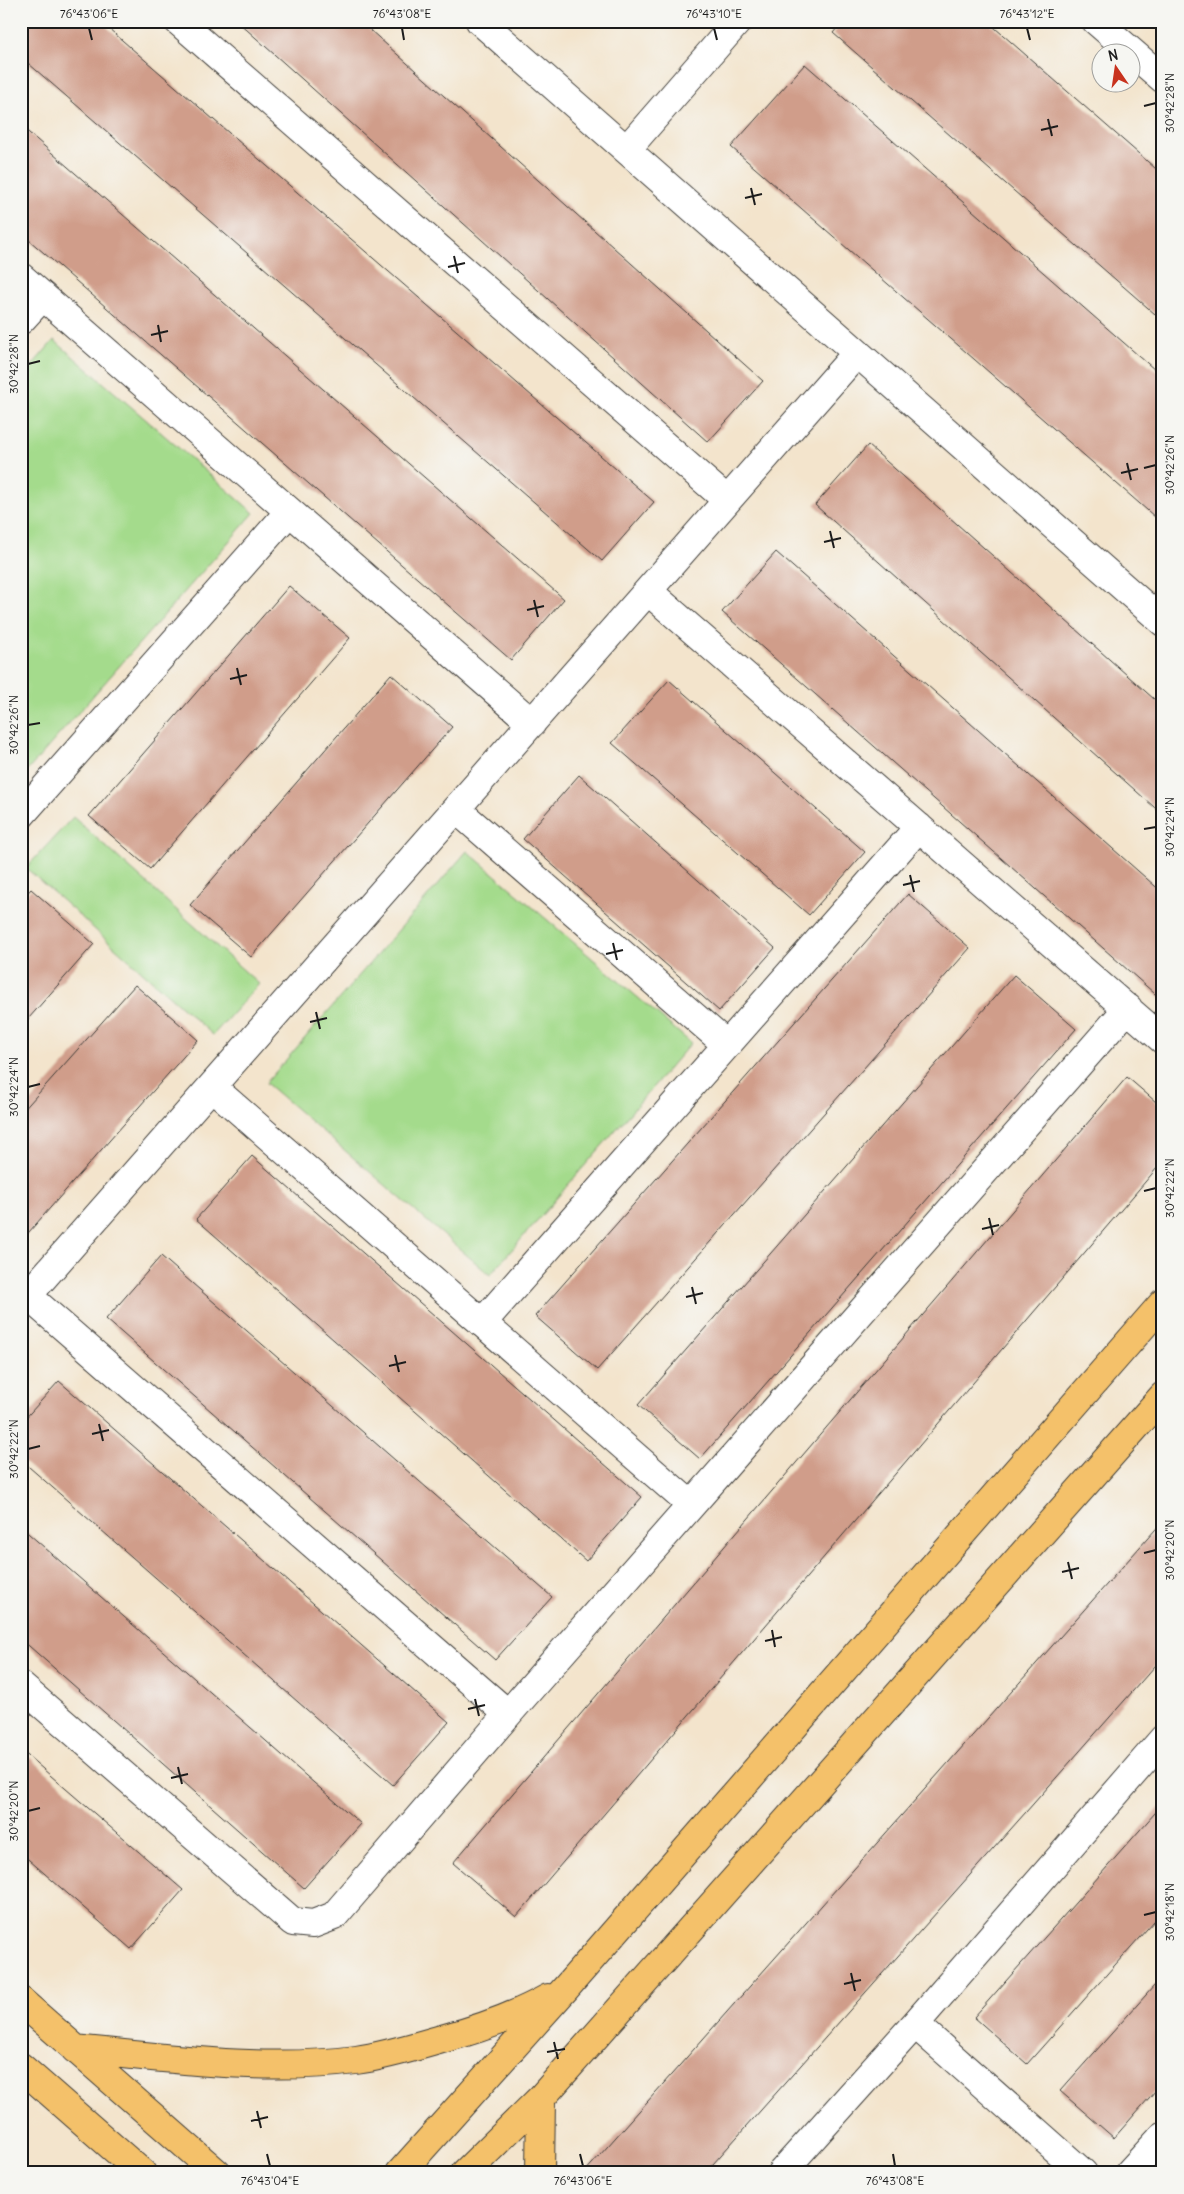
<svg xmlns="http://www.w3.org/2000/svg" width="1184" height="2194" font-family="Delius,sans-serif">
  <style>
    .green { fill: #a4db8c; stroke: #607c54 }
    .building { fill: #d09d8a }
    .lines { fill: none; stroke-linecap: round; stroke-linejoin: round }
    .minor-casing { stroke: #3c3a36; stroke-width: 30 }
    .major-casing { stroke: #3c3a36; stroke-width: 30 }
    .minor { stroke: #fff; stroke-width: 28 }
    .major { stroke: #f4c16a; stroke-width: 28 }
    .ticks { fill: none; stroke: #1c1c1c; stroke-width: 2 }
    .neatline { fill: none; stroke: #1c1c1c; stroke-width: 2 }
    .ticks-label { font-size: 12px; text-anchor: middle; fill: #1c1c1c }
  </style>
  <rect width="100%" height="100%" fill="#f6f6f2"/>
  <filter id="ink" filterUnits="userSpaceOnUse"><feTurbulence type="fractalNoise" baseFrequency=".02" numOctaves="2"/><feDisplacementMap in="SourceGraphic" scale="10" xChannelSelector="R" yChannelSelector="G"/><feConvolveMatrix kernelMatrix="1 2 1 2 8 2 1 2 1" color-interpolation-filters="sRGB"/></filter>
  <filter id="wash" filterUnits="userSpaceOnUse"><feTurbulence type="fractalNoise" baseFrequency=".0096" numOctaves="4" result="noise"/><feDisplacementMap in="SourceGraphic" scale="20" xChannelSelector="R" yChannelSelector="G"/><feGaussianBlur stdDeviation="1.12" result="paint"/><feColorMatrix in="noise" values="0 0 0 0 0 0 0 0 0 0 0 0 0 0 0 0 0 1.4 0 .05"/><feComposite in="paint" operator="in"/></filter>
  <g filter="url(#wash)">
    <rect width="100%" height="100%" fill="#f3e4cc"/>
    <path class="green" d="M54 340 254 513 21 778V378Z
      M73 817 259 984 213 1035 26 868Z
      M467 851 691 1043 490 1275 266 1083Z"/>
    <g id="blocks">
      <path class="building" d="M21 21H100L654 502 602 561 21 57Z
        M237 21H360L763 381 708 442Z
        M843 21H987L1163 175V321L833 33Z
        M805 64 1163 377V524L731 147Z
        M21 126 564 599 511 660 21 233Z
        M868 445 1163 707V815L815 505Z
        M776 552 1163 893V1001L722 612Z
        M289 586 350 638 150 869 89 816Z
        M391 674 452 727 251 957 190 905Z
        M669 680 865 852 809 915 612 743Z
        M579 775 775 948 719 1011 523 839Z
        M31 889 94 944 21 1027V900Z
        M908 894 970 948 597 1370 535 1316Z
        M1014 975 1076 1029 700 1459 638 1405Z
        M135 985 198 1040 21 1241V1113Z
        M1127 1077 1163 1108V1161L516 1917 453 1863Z
        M252 1156 642 1497 586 1561 196 1219Z
        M161 1256 552 1597 495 1660 106 1319Z
        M59 1381 449 1722 393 1785 21 1460V1423Z
        M1163 1521V1657L1026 1812 705 2173H584Z
        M21 1527 361 1824 304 1888 21 1639Z
        M21 1750 183 1890 131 1949 21 1853Z
        M1163 1804V1911L1027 2064 974 2017Z
        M1163 1976V2082L1114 2138 1060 2091Z"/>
    </g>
  </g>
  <g filter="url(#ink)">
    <use href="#blocks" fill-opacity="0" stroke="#3c3a36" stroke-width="1"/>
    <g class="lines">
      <g class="minor-casing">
        <path id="minor" d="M178 21 727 500
          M480 21 1163 622
          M1096 21 1163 79
          M627 149 738 21
          M21 277 532 723
          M21 320 43 296
          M648 591 1163 1040
          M456 809 727 1045
          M21 815 289 512
          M212 1087 691 1505
          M28 1296 508 1714
          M21 1303 857 353
          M482 1323 919 827
          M21 1686 293 1922 313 1924 334 1916 508 1714 1128 1008
          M915 2024 1083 2173
          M781 2173 915 2024 1163 1739
          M1129 2173 1163 2136"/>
      </g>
      <g class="major-casing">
        <path id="major" d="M21 2001 217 2173
          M75 2049C166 2058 266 2072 356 2060 385 2056 414 2047 442 2039 479 2029 514 2017 548 1998
          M21 2067 142 2173
          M400 2173 565 1989 1163 1303
          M465 2173 541 2098 1163 1396
          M540 2173 541 2098"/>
      </g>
      <use href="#minor" class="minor"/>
      <use href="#major" class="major"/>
    </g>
  </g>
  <path class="ticks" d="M89 28 92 40M402 28 404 40M714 28 717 40M1027 28 1030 40M1144 106 1156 103M1048 119 1052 136M1041 130 1058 126M751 188 755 205M745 198 762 194M454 256 458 273M448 267 465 263M158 325 161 342M151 335 168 331M28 364 40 361M1127 463 1131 480M1144 468 1156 465M1121 473 1138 469M830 531 834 548M824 542 841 538M534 600 538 617M527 610 544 606M237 668 241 685M230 679 247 675M28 725 40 723M1144 829 1156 827M910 875 914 892M903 885 920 881M613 943 617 960M606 954 623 950M316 1012 320 1029M310 1022 327 1018M28 1087 40 1084M1144 1191 1156 1188M989 1218 993 1235M982 1229 999 1225M692 1287 696 1304M686 1297 703 1293M395 1355 399 1372M389 1366 406 1362M99 1424 103 1441M92 1434 109 1430M28 1449 40 1446M1144 1553 1156 1550M1068 1562 1072 1579M1062 1572 1079 1568M772 1630 775 1647M765 1641 782 1637M475 1699 479 1716M468 1709 485 1705M178 1767 182 1784M171 1778 188 1774M28 1811 40 1808M1144 1915 1156 1912M851 1973 855 1991M844 1984 861 1980M554 2042 558 2059M547 2052 565 2049M257 2111 261 2128M251 2121 268 2117M267 2154 270 2166M580 2154 583 2166M893 2154 895 2166"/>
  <rect width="1184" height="2194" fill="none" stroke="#f6f6f2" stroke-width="55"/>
  <g transform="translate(1116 68) rotate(347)"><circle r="24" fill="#f6f6f2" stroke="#9f9f9c"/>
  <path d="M0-4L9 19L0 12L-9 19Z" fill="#c8321e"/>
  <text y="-8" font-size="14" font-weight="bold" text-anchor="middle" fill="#1c1c1c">N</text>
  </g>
  <rect x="28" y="28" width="1128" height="2138" class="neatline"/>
  <g class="ticks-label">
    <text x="89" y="18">76°43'06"E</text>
    <text x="402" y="18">76°43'08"E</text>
    <text x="714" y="18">76°43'10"E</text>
    <text x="1027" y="18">76°43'12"E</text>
    <text transform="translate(1170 103) rotate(-90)" y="4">30°42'28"N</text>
    <text transform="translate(14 364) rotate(-90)" y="4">30°42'28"N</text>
    <text transform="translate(1170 465) rotate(-90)" y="4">30°42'26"N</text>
    <text transform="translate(14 725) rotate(-90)" y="4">30°42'26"N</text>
    <text transform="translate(1170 827) rotate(-90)" y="4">30°42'24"N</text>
    <text transform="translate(14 1087) rotate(-90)" y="4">30°42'24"N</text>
    <text transform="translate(1170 1188) rotate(-90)" y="4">30°42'22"N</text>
    <text transform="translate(14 1449) rotate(-90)" y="4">30°42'22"N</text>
    <text transform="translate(1170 1550) rotate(-90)" y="4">30°42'20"N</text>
    <text transform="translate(14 1811) rotate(-90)" y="4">30°42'20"N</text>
    <text transform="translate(1170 1912) rotate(-90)" y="4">30°42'18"N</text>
    <text x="270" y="2185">76°43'04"E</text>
    <text x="583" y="2185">76°43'06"E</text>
    <text x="895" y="2185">76°43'08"E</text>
  </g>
</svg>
